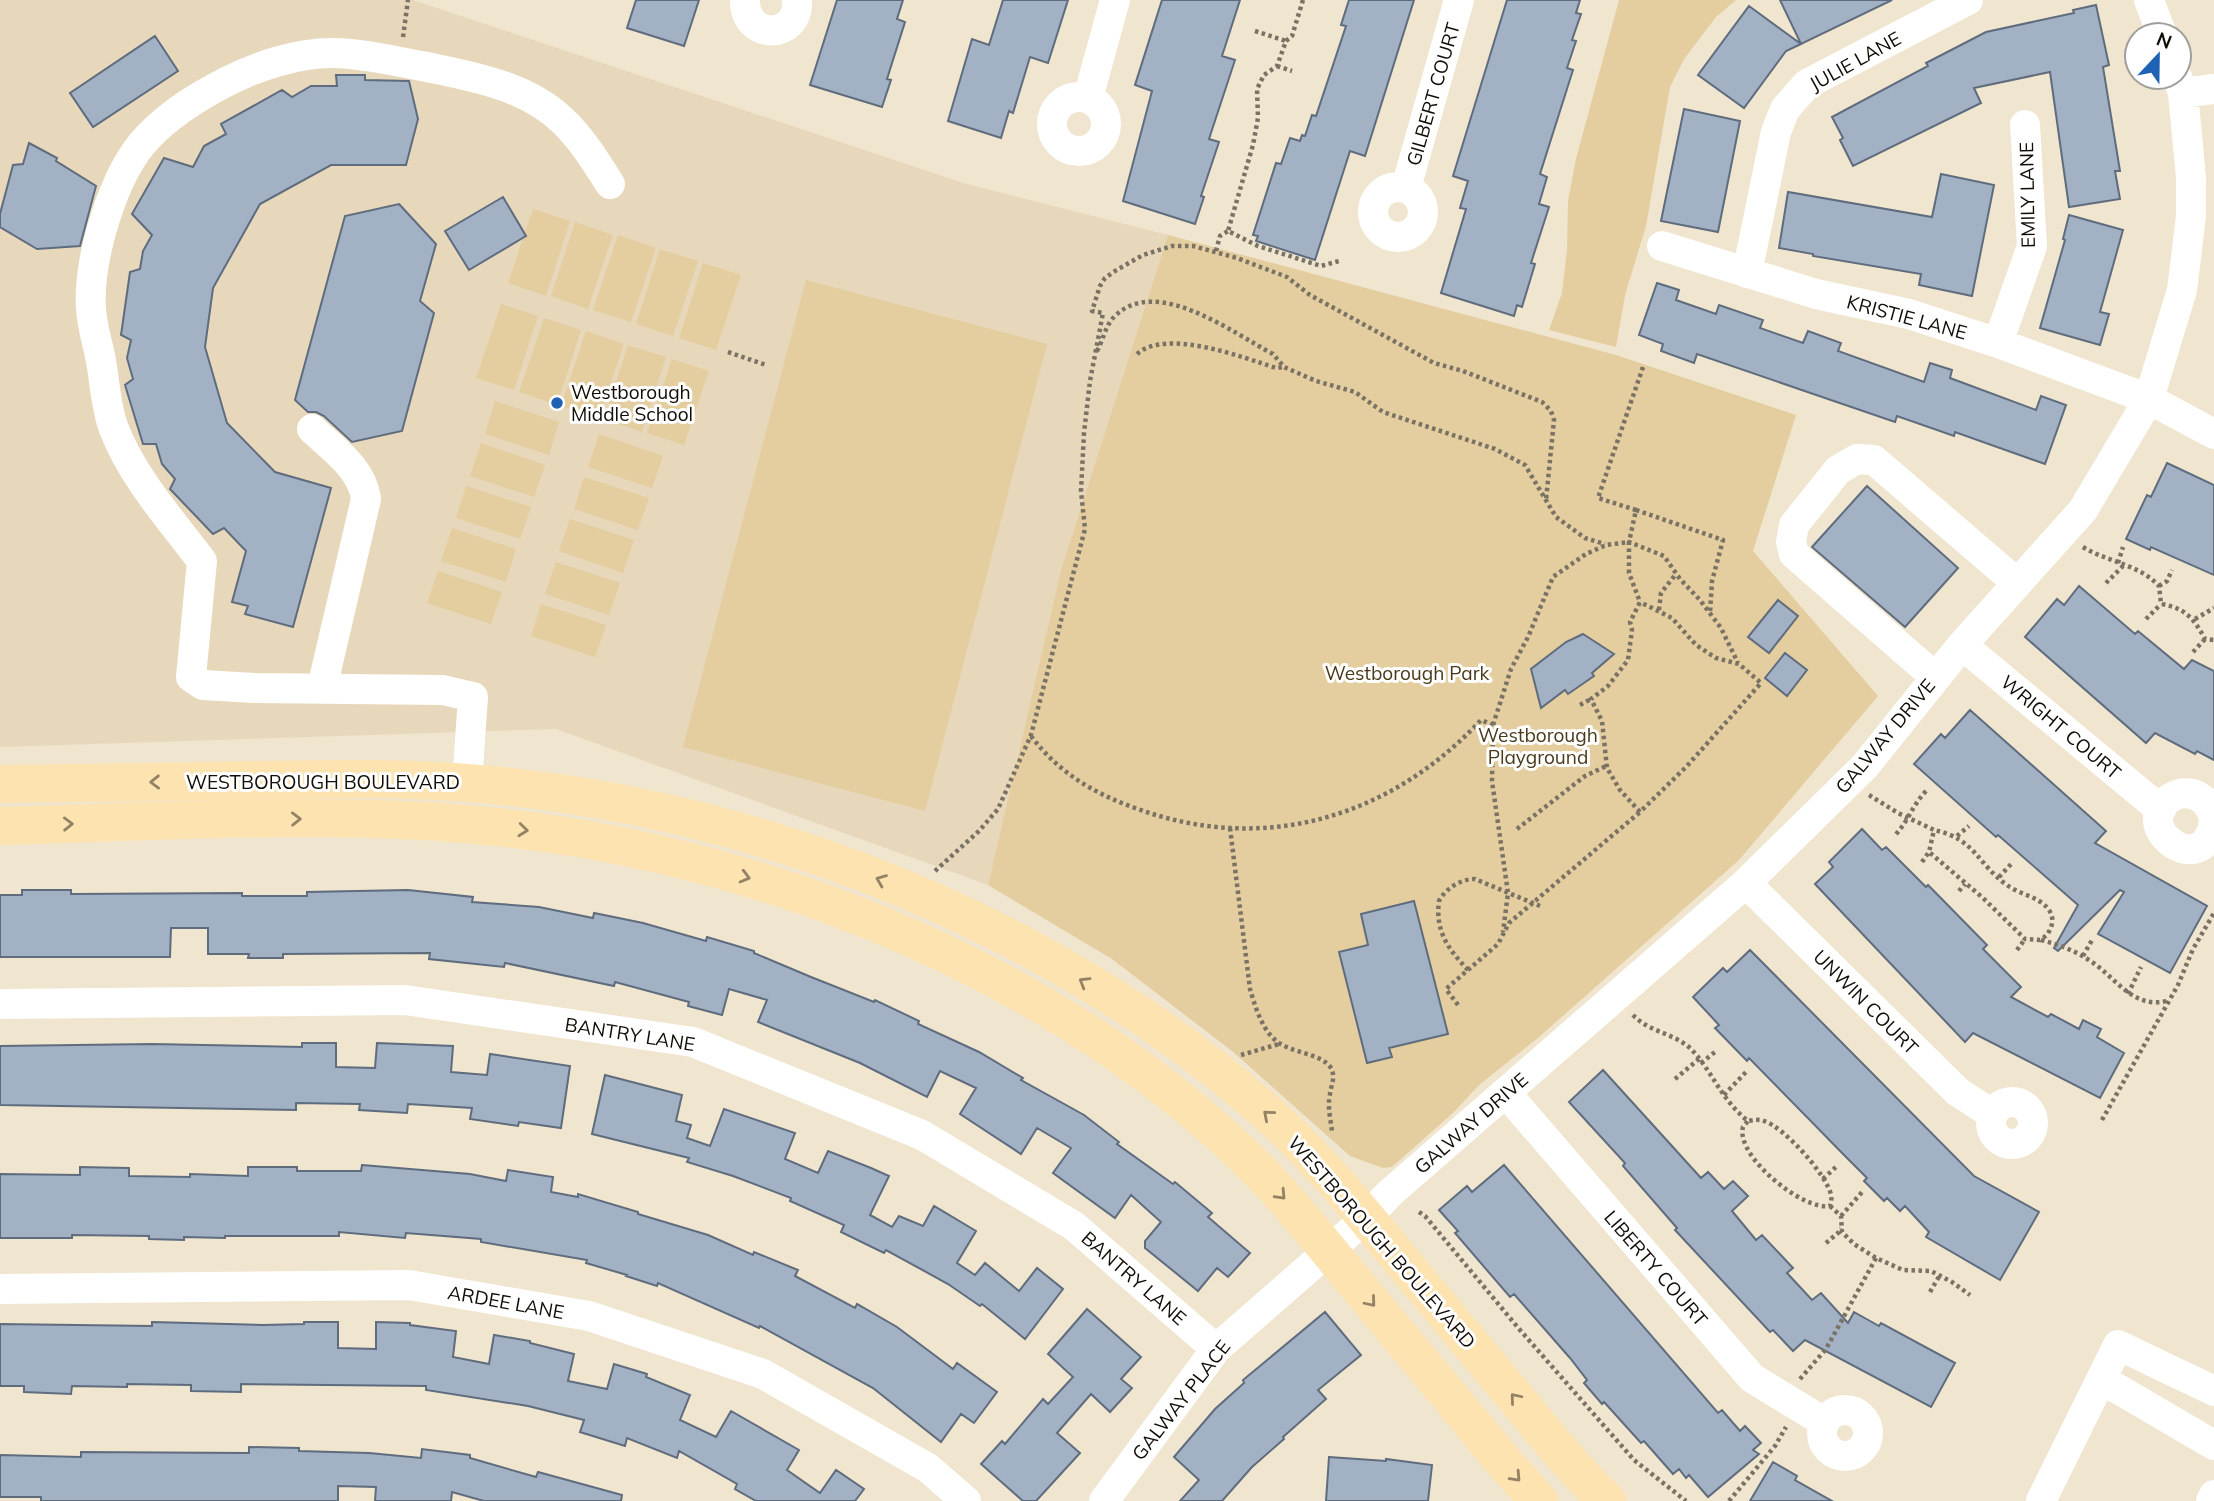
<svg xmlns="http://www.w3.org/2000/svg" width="2214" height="1501" font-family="Mulish,sans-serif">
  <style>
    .built { fill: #e7d8bb }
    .green { fill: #e4cd9e }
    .building { fill: #a2b1c4; stroke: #5f6c7e; stroke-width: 2 }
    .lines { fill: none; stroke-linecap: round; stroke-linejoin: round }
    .path { stroke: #7a7264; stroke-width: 4.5; stroke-dasharray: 3.5 3.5; stroke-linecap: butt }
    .minor { stroke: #fff; stroke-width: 30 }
    .major { stroke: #fde3b0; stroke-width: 38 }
    .oneway { stroke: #938364 }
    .poi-dot { fill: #1f62b3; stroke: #fff; stroke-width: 2.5 }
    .labels { text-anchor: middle; stroke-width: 6; stroke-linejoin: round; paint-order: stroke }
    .street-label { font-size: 19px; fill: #110d06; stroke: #fff }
    .poi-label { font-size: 19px; fill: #110d06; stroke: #fff; text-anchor: start }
    .park-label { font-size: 19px; fill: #493a1a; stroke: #fff }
  </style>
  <rect width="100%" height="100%" fill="#f0e5ce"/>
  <path class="built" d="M0 0H413L963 183 1168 235 1061 570 988 885 556 729 0 747Z"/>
  <path class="green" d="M1619 0H1736L1716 17 1684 59 1670 87 1646 226 1625 295 1616 347 1549 330 1562 293 1567 250 1568 201 1576 159Z
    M533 209 570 221 546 296 508 283Z
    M575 222 613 235 588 309 551 296Z
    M618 235 656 248 631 322 593 310Z
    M1168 235 1616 355 1796 415 1753 551 1878 696 1739 860 1539 1037 1479 1085 1454 1112 1392 1167 1383 1168 1350 1156 1232 1051 1112 959 988 885 1061 570Z
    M660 249 698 261 673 336 636 324Z
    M703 263 741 275 716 350 679 338Z
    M806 280 1047 344 925 811 683 747Z
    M501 304 538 316 514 390 476 378Z
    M544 318 581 330 557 405 519 392Z
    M586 331 624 344 599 418 561 406Z
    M628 345 666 357 642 432 604 419Z
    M672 359 709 371 684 445 647 433Z
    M495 401 559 422 549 455 485 434Z
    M599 434 663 456 652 488 588 467Z
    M481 443 545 465 534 497 470 476Z
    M584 477 649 498 638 530 574 509Z
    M466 486 531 507 520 539 456 518Z
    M570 519 634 540 623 573 559 551Z
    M452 528 516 549 506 582 441 561Z
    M556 562 620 583 609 615 545 594Z
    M438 571 502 592 491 624 427 603Z
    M541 604 606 625 595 657 531 636Z"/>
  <path class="building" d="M636 0H699L684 46 627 28Z
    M837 0H903L897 19 905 22 887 79 891 80 882 107 810 85Z
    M1003 0H1068L1048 63 1030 57 1013 113 1009 111 1001 138 948 121 972 39 989 45Z
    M1162 0H1240L1222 56 1235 60 1209 139 1219 142 1201 196 1204 197 1195 224 1123 201 1152 91 1135 85Z
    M1349 0H1414L1365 156 1350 151 1315 260 1256 241 1258 236 1253 235 1276 163 1281 164 1290 138 1300 141 1302 135 1305 136 1312 115 1316 116 1346 26 1341 25Z
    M1507 0H1580L1576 13 1581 14 1572 40 1576 41 1567 68 1573 70 1540 174 1547 177 1539 204 1549 207 1531 263 1535 264 1522 307 1517 305 1514 316 1441 293 1466 209 1460 208 1468 181 1453 176Z
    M1780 0H1892L1801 44Z
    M2096 5 2109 65 2103 67 2120 171H2115L2120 199 2069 207 2050 72 1974 88 1981 103 1853 166 1840 140 1843 138 1832 117 1928 66 1926 63 1986 32 2074 13 2073 10Z
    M1749 6 1801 44 1786 51 1744 108 1698 75Z
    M155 36 178 71 93 127 70 93Z
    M336 75H365V80L409 81 418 119 406 165H331L260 204 213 288 205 347 227 423 275 472 331 488 293 627 245 614 248 606 232 602 246 551 224 528 213 534 170 489 175 479 162 464 156 444H143L125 385 133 379 127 358 131 340 121 335 130 272 140 269 143 251 152 235 132 214 164 158 193 167 204 146 226 134 221 124 282 90 292 97 311 86H337Z
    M1684 109 1740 121 1718 232 1661 221Z
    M29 143 57 158 56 161 96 186 80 246 37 249 0 227V214L13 165 23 164Z
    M1941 174 1994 185 1972 296 1919 285 1921 274 1813 256V254L1779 248 1788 192 1932 217Z
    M503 197 526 236 469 270 445 231Z
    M399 204 436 244 420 301 434 313 402 431 352 442 324 416 316 412H308L295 400 345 216Z
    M2069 215 2123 230 2100 312 2109 314 2100 345 2040 328 2065 240 2063 239Z
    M1657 283 1679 290 1676 300 1716 314 1719 305 1763 320 1760 328 1803 343 1808 331 1841 343 1838 351 1924 382 1930 363 1952 370 1950 378 2036 410 2041 396 2066 405 2045 464 1955 432 1954 436 1897 416 1895 422 1697 354 1694 363 1661 351 1663 344 1639 335Z
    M2167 463 2214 485V575L2151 547 2150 550 2126 539 2147 495 2151 497Z
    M1867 486 1958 568 1905 627 1812 547Z
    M2079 586 2135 634 2138 631 2184 669 2192 660 2214 671V760L2197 751 2195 754 2155 733 2146 743 2025 637 2057 599 2064 605Z
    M1778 600 1798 616 1769 653 1748 637Z
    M1583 634 1614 654 1592 673 1594 676 1568 694 1565 690 1541 708 1531 669 1566 642Z
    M1785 653 1807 670 1787 696 1765 678Z
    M1970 710 2106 831 2095 843 2207 906 2170 973 2098 934 2124 892 2120 890 2058 951 2054 948 2078 905 1998 835 1996 837 1914 764 1941 734 1945 738Z
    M1862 829 1882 850 1886 847 1926 887 1928 885 1987 945 1983 949 2021 987 2011 997 2048 1017 2051 1014 2079 1029 2083 1020 2101 1029 2097 1037 2124 1053 2100 1098 1973 1033 1965 1042 1815 884 1833 867 1829 862Z
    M22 890H71V894L242 893V896H307V892L408 890 473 897 472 902 539 907 593 918 594 913 643 923 706 941 707 937 754 951V953L811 977 874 1002 875 1000 919 1021 918 1024 979 1052 1023 1078 1021 1080 1084 1115 1119 1142 1117 1144 1173 1184 1175 1182 1212 1213 1208 1217 1250 1253 1228 1277 1217 1268 1198 1291 1145 1248V1241L1161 1222 1131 1195 1115 1218 1053 1173 1071 1148 1037 1128 1021 1154 960 1114 976 1088 940 1071 927 1097 860 1063 758 1022 767 1000 729 989 722 1015 688 1006 689 1002 615 982 614 986 505 963 504 967 429 959 430 953 283 954V958H248L249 954H208V928H171L170 957H0V895H22Z
    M1414 901 1448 1034 1389 1048 1392 1057 1367 1063 1339 952 1368 945 1361 914Z
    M1750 950 1974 1176 2039 1212 2000 1280 1926 1237 1929 1232 1905 1206 1900 1211 1887 1198 1884 1201 1864 1181 1867 1178 1847 1158 1749 1058 1747 1061 1715 1028 1719 1025 1693 997 1723 968 1727 972Z
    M302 1043H336V1067L375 1068 377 1043 453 1046 451 1072 487 1075 490 1054 570 1066 561 1128 519 1122 518 1126 470 1119 472 1108 408 1104 407 1113 359 1110 360 1104 296 1103V1110L0 1105V1046L152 1044 302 1047Z
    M1603 1070 1701 1178 1708 1172 1724 1189 1733 1181 1748 1196 1732 1211 1756 1240 1762 1235 1793 1268 1787 1273 1812 1300 1821 1293 1848 1323 1854 1312 1879 1326 1881 1323 1955 1363 1931 1407 1805 1340 1793 1351 1773 1330 1770 1332 1675 1230 1677 1228 1623 1166 1625 1163 1569 1102Z
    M605 1075 682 1095 676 1121 691 1125 687 1138 710 1146 724 1109 795 1133 785 1159 818 1173 828 1151 871 1168 889 1176 870 1215 892 1227 899 1216 923 1226 934 1206 976 1231 957 1263 975 1275 985 1263 1019 1291 1037 1268 1063 1289 1025 1339 982 1304 980 1306 948 1284 886 1250 884 1253 841 1232 844 1225 790 1201 791 1198 733 1176 687 1162 689 1158 592 1134Z
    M362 1165 470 1174 506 1181 508 1170 553 1177 551 1192 578 1197V1194L638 1212V1214L708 1235 753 1255 754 1252 798 1270 795 1276 855 1308 857 1304 897 1327 953 1369 957 1363 997 1392 974 1423 961 1414 941 1442 873 1388 760 1326 759 1328 658 1283 657 1286 626 1276 627 1275 586 1263 587 1260 481 1242V1239L406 1233 405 1238 339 1232V1236H225V1238L184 1237V1240L149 1239V1236L72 1235V1238H0V1174L80 1175V1167L129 1168V1176L190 1177V1174L248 1176V1167H297V1171H361Z
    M1504 1165 1718 1413 1722 1410 1740 1431 1745 1426 1761 1443 1753 1450 1759 1454 1708 1497 1689 1475 1686 1478 1679 1469 1673 1474 1644 1441 1641 1443 1604 1402 1602 1404 1584 1383 1587 1380 1570 1358 1514 1294 1510 1297 1455 1233 1458 1231 1439 1210 1467 1186 1472 1192Z
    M1087 1309 1141 1357 1121 1379 1132 1388 1110 1412 1091 1394 1057 1433 1080 1453 1036 1501H1023L981 1464 1002 1441 1005 1444 1043 1399 1048 1404 1073 1377 1048 1354Z
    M1325 1312 1361 1355 1318 1390 1326 1399 1283 1437 1284 1439 1252 1467 1222 1501H1180L1199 1480 1174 1457 1215 1409 1244 1383 1243 1380Z
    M152 1322 263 1325 304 1324V1322H338V1348L376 1349V1322L410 1323V1325L456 1331 453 1357 489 1364 494 1335 530 1341V1343L574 1354 568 1381 607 1389 614 1364 647 1374 646 1377 690 1395 680 1420 716 1437 731 1411 799 1450 787 1470 820 1493 836 1470 864 1489 855 1501H756L735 1489 737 1484 679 1451 677 1458 627 1438 625 1446 580 1432 584 1420 528 1406 426 1390V1386L241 1384V1392L191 1391V1385L127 1384V1387L72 1386 71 1394 24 1392V1386H0V1324L152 1326Z
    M249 1447 299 1448V1451L369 1453 421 1458 422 1449 470 1455V1458L536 1477 538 1472 622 1495 621 1501H484L452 1492 451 1501H375L376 1487 338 1486V1501H41V1497H0V1455L81 1457V1452L249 1453Z
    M1329 1457 1386 1461V1459L1432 1465 1428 1501H1326Z
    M1773 1462 1797 1476 1795 1480 1832 1501H1750Z"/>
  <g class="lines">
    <path class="path" d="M1303 0 1292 36 1286 41 1277 66 1264 75 1257 89 1258 118 1253 145 1228 231 1258 246 1321 266 1339 261
      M1255 31 1286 41
      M403 37 408 0
      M1277 66 1292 71
      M1216 251 1220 236 1228 231
      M1097 351C1103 341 1105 326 1114 317 1155 274 1233 333 1273 354L1284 367 1316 381 1355 392 1383 412 1495 449 1525 465 1556 517 1585 538 1605 544
      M728 352 766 365
      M1137 354C1166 328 1242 357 1276 368L1283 367
      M1643 367 1598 498 1636 510 1629 542 1664 556 1680 579 1700 600 1721 628 1738 663
      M1636 510 1723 540 1712 581 1710 613
      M2083 547C2107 562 2139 564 2159 586L2161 604C2186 608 2194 619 2205 639L2214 640
      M2118 563 2123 547
      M2106 583 2123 566
      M2159 586 2167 581 2172 570
      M1659 610 1661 593 1676 574
      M2146 619 2161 604
      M2195 619 2214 608
      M2193 652 2205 639
      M1580 705 1591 699
      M1493 725 1511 669 1528 637 1553 577 1586 554 1606 545 1629 542V573L1640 602 1630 622 1632 630 1628 660 1608 686 1591 699 1602 721 1607 768 1620 790 1640 812 1687 766 1761 683 1739 664 1716 658 1696 645 1672 618 1640 602
      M1031 736C1058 772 1093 793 1135 808 1262 855 1389 819 1481 720L1493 725 1492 781 1508 893 1503 932
      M1869 795 1898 813 1934 830 1929 852 1983 898 2025 939 2040 940 2047 935C2052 927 2055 919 2049 910 2039 896 2020 895 2007 885 1977 864 1976 839 1934 830
      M1230 828 1250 989C1255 1006 1261 1026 1273 1038 1288 1054 1321 1052 1331 1068 1336 1077 1331 1085 1330 1094 1327 1107 1331 1120 1332 1132
      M1517 829 1585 776 1606 766
      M1896 834C1909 820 1912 806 1926 791
      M1957 836 1969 826
      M1922 862 1929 852
      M935 871 979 831 998 809 1031 735 1085 529 1081 491 1084 433 1090 381 1103 313 1092 311 1100 286 1105 278 1115 271 1143 255 1172 246H1193L1237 258 1287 277 1310 295 1434 363 1463 371 1542 402 1551 411 1554 420 1546 500
      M1999 877 2013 862
      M1959 891 1965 884
      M2041 940C2060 945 2076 951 2092 962 2117 979 2133 1009 2167 1001
      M2017 950 2025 939
      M2083 956 2092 940
      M1468 970C1448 949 1435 931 1439 901 1446 888 1461 879 1475 879L1540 906
      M2128 994 2141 967
      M1458 1005 1446 989 1498 944 1509 923 1640 812
      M1633 1015C1649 1032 1673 1033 1690 1048 1712 1070 1721 1100 1748 1121 1754 1120 1759 1119 1764 1121 1784 1127 1827 1175 1831 1195 1832 1199 1831 1202 1830 1206 1803 1211 1735 1156 1743 1127L1748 1121
      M1241 1055 1279 1044
      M1701 1063 1715 1052
      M1675 1079 1699 1059
      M1724 1095 1746 1072
      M2102 1120 2178 985 2193 949 2214 913
      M1823 1179 1838 1165
      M1830 1206 1841 1216 1842 1232 1854 1244 1876 1258 1903 1270 1931 1271 1952 1282 1970 1295
      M1419 1212 1425 1216 1520 1330 1634 1460 1686 1501
      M1841 1216 1863 1191
      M1826 1243 1839 1232 1841 1228
      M1930 1292 1940 1275
      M1800 1379 1826 1349 1876 1258
      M1729 1501 1775 1446 1786 1427"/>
    <path class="minor" d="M745 0C744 41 800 40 797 0
      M2149 0 2162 35
      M2183 93 2214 89
      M1052 124a27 27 0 1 1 54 0a27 27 0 1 1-54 0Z
      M1088 98 1115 0
      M1373 212a25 25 0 1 1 50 0a25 25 0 1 1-50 0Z
      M1406 188 1459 0
      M1662 246 1816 294 1909 314 1998 343 2149 399 2214 434
      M1747 273 1776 132 1785 109 1807 84 1968 0
      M1998 343 2032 246 2025 125
      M312 429C333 449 362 468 366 499L322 688
      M1962 645 2161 810
      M1935 677 1794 554 1791 542 1794 525 1838 470 1857 459 1874 460 2017 583
      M467 783 473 697 443 690 254 688 203 685 191 677 202 561C171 520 133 478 114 429 106 409 105 383 101 361 98 344 92 327 91 309 88 259 113 173 148 137 171 113 197 97 226 82 257 66 297 53 332 53 362 53 393 61 422 66 470 76 526 85 563 121 582 139 596 162 610 184
      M2214 820C2211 801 2193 787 2174 796 2125 821 2201 885 2214 823
      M1746 883 1958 1092 1992 1114
      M0 1004 405 1000 693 1042 922 1135 1074 1226 1216 1349
      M1506 1093 1752 1378 1824 1422
      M1991 1123a21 21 0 1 1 42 0a21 21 0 1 1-42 0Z
      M0 1289 409 1285 589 1316 763 1374 928 1468 966 1501
      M2101 1379 2214 1445
      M1822 1433a23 23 0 1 1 46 0a23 23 0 1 1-46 0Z
      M1104 1501 1216 1349 1366 1218 1390 1193 1746 883 1865 766 1962 645 2083 510 2149 399 2182 290 2191 216V178L2183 93 2177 77
      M2041 1501 2118 1345 2214 1391
      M2211 1501 2214 1495"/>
    <path class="major" d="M0 784C84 783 169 782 253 780 325 779 396 777 468 783 754 804 1061 926 1275 1120 1321 1162 1361 1211 1400 1259 1438 1305 1476 1350 1514 1396 1544 1432 1573 1469 1607 1501
      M0 826C151 822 303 812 453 823 734 843 1037 959 1243 1155 1283 1193 1317 1237 1352 1279 1404 1342 1456 1405 1508 1467L1539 1501"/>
  </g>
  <defs><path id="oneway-chevron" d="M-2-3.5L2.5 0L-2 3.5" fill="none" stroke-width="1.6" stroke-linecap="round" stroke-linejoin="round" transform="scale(1.75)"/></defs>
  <g class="oneway">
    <use href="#oneway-chevron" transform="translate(155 782) rotate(179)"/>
    <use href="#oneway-chevron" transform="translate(296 819) rotate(-1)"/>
    <use href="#oneway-chevron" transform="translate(68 824) rotate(-1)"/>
    <use href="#oneway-chevron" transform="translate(523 830) rotate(6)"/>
    <use href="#oneway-chevron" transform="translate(745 877) rotate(15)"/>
    <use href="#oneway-chevron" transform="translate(881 880) rotate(-158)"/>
    <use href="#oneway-chevron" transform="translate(1084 982) rotate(-149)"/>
    <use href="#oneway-chevron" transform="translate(1268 1115) rotate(-139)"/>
    <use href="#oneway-chevron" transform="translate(1281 1195) rotate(47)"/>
    <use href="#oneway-chevron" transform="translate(1371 1302) rotate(50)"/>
    <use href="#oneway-chevron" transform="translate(1515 1398) rotate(-130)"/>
    <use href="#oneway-chevron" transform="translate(1516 1477) rotate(47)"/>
  </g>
  <circle class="poi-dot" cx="557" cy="403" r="7"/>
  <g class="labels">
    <g class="street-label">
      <text transform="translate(1855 61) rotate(-29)" y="7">JULIE LANE</text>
      <text transform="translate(1433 94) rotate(-74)" y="7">GILBERT COURT</text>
      <text transform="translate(2027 195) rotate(-91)" y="7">EMILY LANE</text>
      <text transform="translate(1907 317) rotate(15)" y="7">KRISTIE LANE</text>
      <text transform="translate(2061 727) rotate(40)" y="7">WRIGHT COURT</text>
      <text transform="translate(1885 736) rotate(-50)" y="7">GALWAY DRIVE</text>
      <text x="323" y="789">WESTBOROUGH BOULEVARD</text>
      <text transform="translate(1866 1002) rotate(45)" y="7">UNWIN COURT</text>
      <text transform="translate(630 1034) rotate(9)" y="7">BANTRY LANE</text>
      <text transform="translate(1471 1123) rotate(-41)" y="7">GALWAY DRIVE</text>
      <text transform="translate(1382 1242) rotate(49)" y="7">WESTBOROUGH BOULEVARD</text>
      <text transform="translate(1656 1268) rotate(49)" y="7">LIBERTY COURT</text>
      <text transform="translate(1134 1278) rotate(41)" y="7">BANTRY LANE</text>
      <text transform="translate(506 1302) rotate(10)" y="7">ARDEE LANE</text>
      <text transform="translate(1181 1400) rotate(-52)" y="7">GALWAY PLACE</text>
    </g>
    <g class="poi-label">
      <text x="571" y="399">Westborough<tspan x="571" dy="22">Middle School</tspan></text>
    </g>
    <g class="park-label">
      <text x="1407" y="680">Westborough Park</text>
      <text x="1538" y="742">Westborough<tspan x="1538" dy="22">Playground</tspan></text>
    </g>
  </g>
  <g transform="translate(2158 56) rotate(22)"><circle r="33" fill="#ffffff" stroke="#a09e9b" stroke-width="2"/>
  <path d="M0-5L12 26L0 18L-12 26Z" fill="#1f62b3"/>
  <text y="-10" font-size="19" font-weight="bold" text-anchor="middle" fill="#110d06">N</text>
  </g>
</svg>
